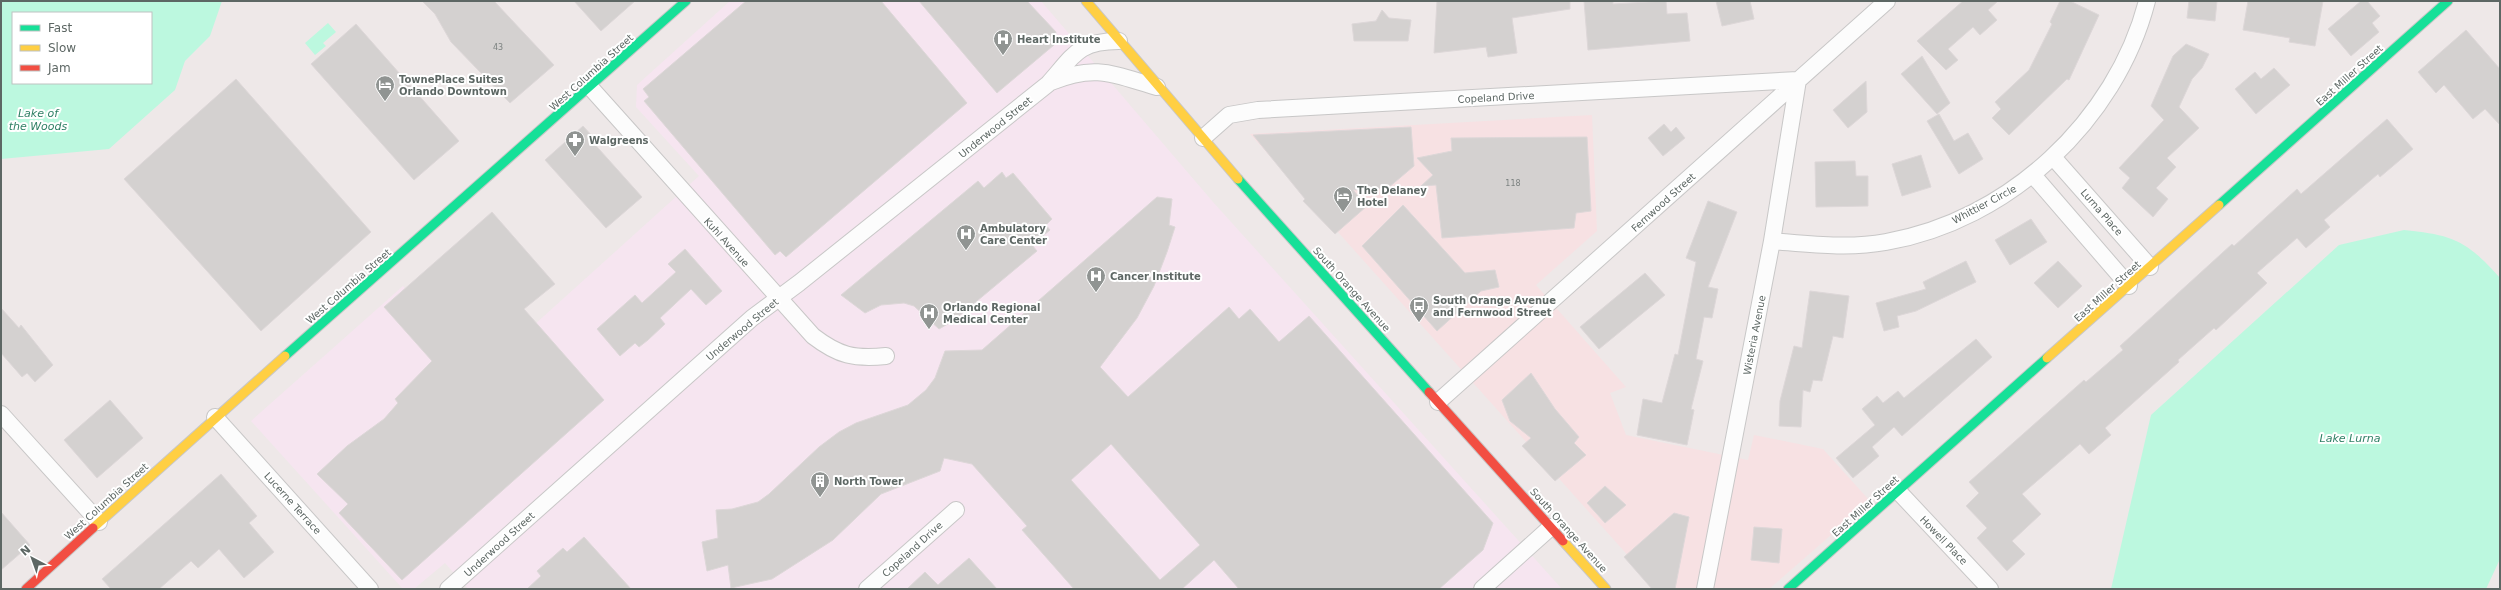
<svg xmlns="http://www.w3.org/2000/svg" width="2501" height="590" font-family="'DejaVu Sans',sans-serif">
  <style>
    .commercial { fill: #f7e1e3 }
    .medical { fill: #f6e5f0 }
    .water { fill: #bcf8df; fill-rule: evenodd }
    .building { fill: #d4d1d0; stroke: #ddd7d8; fill-rule: evenodd }
    .lines { fill: none; stroke-linecap: round; stroke-linejoin: round }
    .street-casing { stroke: #c8c7c7; stroke-width: 18 }
    .fast-casing { stroke: #c8c7c7; stroke-width: 11 }
    .slow-casing { stroke: #c8c7c7; stroke-width: 11 }
    .jam-casing { stroke: #c8c7c7; stroke-width: 11 }
    .street { stroke: #fcfcfc; stroke-width: 16 }
    .fast { stroke: #16e098; stroke-width: 9 }
    .slow { stroke: #ffcf43; stroke-width: 9 }
    .jam { stroke: #f24e42; stroke-width: 9 }
    .labels { text-anchor: middle; stroke-width: 4; stroke-linejoin: round; paint-order: stroke }
    .number-label { font-size: 8px; fill: #7c8280 }
    .poi-label { font-size: 10px; font-weight: bold; fill: #5d6764; stroke: #fff; text-anchor: start }
    .street-label { font-size: 10px; fill: #5d6764; stroke: #fff }
    .water-label { font-size: 11px; font-style: italic; fill: #2e7f64; stroke: #fff }
  </style>
  <rect width="100%" height="100%" fill="#eee8e8"/>
  <path class="commercial" d="M1592 115 1597 231 1536 285 1626 387 1610 393 1626 435 1748 460 1754 435 1823 449 1870 501 1769 589H1658L1250 134Z"/>
  <path class="medical" d="M730 1H1041L1213 202 1562 589H468L445 563 414 589H403L251 421 403 286 481 373 699 176 636 107 637 85Z"/>
  <path class="water" d="M1 1H222L210 36 185 61 175 90 109 149 1 159ZM13 13H151V83H13Z
    M328 23 336 32 323 43 326 46 315 55 305 43Z
    M2404 230C2454 235 2467 241 2500 278V559L2486 589H2111L2151 415 2339 245Z"/>
  <path class="building" d="M422 1H494L554 65 510 103 451 42 435 14Z
    M574 1H635L601 31Z
    M746 1H881L967 103 786 257 780 251 775 255 644 101 649 97 643 89Z
    M919 1H1027L1056 32 1054 45 997 93Z
    M1437 1H1570V9L1512 18 1517 53 1488 57 1486 47 1434 53Z
    M1584 1H1613V4L1666 1 1667 14 1687 13 1690 41 1588 50Z
    M1716 1H1750L1754 19 1722 26Z
    M1963 1H1998L1988 10 1997 20 1980 35 1973 27 1948 49 1958 60 1946 70 1917 41Z
    M2060 1H2070L2099 15 2069 80 2067 79 2009 135 1992 118 2001 109 1995 102 2029 70 2052 24 2050 22Z
    M2189 1H2217L2215 21 2187 18Z
    M2248 1H2323L2315 46 2289 42 2290 38 2243 30Z
    M2361 1H2367L2380 16 2372 23 2379 32 2351 56 2328 29Z
    M1382 10 1389 18 1411 20 1408 41H1354L1352 24 1376 21Z
    M356 24 459 141 414 180 311 64Z
    M2466 30 2500 69V125L2485 109 2473 119 2444 85 2436 93 2418 72Z
    M2186 44 2209 54 2202 68 2192 79 2179 107 2199 128 2167 158 2176 167 2156 188 2168 199 2153 217 2122 188 2130 178 2119 168 2164 120 2151 106 2173 56Z
    M1922 56 1950 103 1937 114 1901 74Z
    M2274 68 2290 85 2256 114 2235 89 2255 72 2261 79Z
    M236 79 371 232 261 331 124 179Z
    M1866 81 1867 112 1848 128 1833 110Z
    M1939 114 1954 141 1968 133 1983 159 1959 174 1927 121Z
    M2387 119 2413 149 2380 177 2378 174 2324 220 2330 227 2306 248 2297 238 2257 273 2267 283 2216 330 2214 328 2178 360 2179 362 2105 428 2111 435 2089 454 2080 444 2022 494 2041 514 2012 541 2025 554 2007 571 1977 538 1987 528 1966 506 1979 493 1969 482 2084 380 2086 382 2123 350 2120 346 2232 244 2234 246 2297 189 2301 194Z
    M1664 124 1671 132 1676 127 1685 138 1663 156 1648 138Z
    M583 126 593 137 590 139 642 197 606 228 545 160Z
    M1411 127 1414 166 1388 188 1353 190 1367 206 1335 234 1303 201 1305 199 1253 135Z
    M1587 137 1591 211 1576 213 1574 228 1442 238 1436 185 1421 186 1433 175 1417 158 1452 151 1451 138Z
    M1921 155 1931 187 1902 196 1892 164Z
    M1855 161 1856 176H1868V206L1816 207 1815 162Z
    M1002 172 1006 178 1013 173 1052 219 1046 225 1050 230 1032 245 1037 251 953 321 939 329 914 306 904 303 881 305 865 313 841 295 978 181 984 188Z
    M1157 197 1172 199 1169 225 1175 227 1167 252 1154 286 1137 318 1100 367 1128 397 1229 307 1239 319 1250 309 1279 342 1309 316 1493 523 1483 550 1439 589H1239L1214 560 1182 589H1074L1022 530 1027 526 972 464 944 458 940 471 881 494 833 540 772 579 731 588 728 565 707 571 702 542 718 538 716 510 732 509 758 502 769 494 819 447 839 432 856 423 908 405 926 390 935 378 945 351 982 350ZM1111 444 1200 545 1160 580 1071 480Z
    M1708 201 1737 212 1708 287 1718 289 1712 318 1704 317 1696 359 1703 361 1691 409 1694 410 1687 445 1637 435 1643 399 1662 403 1675 354 1678 355 1696 262 1686 258Z
    M1403 205 1465 273 1495 270 1499 287 1481 291 1437 331 1362 246Z
    M492 212 555 284 524 309 604 400 402 580 339 513 348 504 317 474 347 446 384 419 398 403 395 399 432 361 384 307Z
    M2031 219 2047 242 2010 265 1995 240Z
    M685 249 722 291 706 305 691 289 660 318 665 324 648 340 639 347 635 343 620 356 597 329 635 295 642 303 676 272 668 264Z
    M1966 261 1976 282 1916 311 1897 316 1899 327 1884 331 1876 303 1926 289 1923 282Z
    M2058 261 2082 286 2058 308 2034 283Z
    M1645 273 1665 295 1599 349 1580 327Z
    M1810 291 1849 296 1843 338 1833 336 1822 381 1813 380 1810 392 1803 390 1801 427 1779 426 1780 401 1794 346 1802 348Z
    M1 308 19 328 21 325 53 365 35 382 27 373 22 377 1 353Z
    M1976 339 1992 357 1902 436 1894 427 1872 447 1879 456 1853 478 1836 458 1875 425 1862 409 1877 396 1883 403 1898 391 1904 398Z
    M1531 373 1555 409 1579 437 1574 443 1586 455 1555 481 1522 446 1531 438 1510 421 1502 400Z
    M110 400 143 438 97 478 64 440Z
    M221 474 257 516 249 523 274 552 244 578 219 549 198 568 191 561 159 589H111L102 579Z
    M1605 486 1626 505 1605 523 1587 503Z
    M1 512 30 545 1 570Z
    M1674 513 1689 517 1675 589H1652L1624 557Z
    M1754 527 1782 529 1779 563 1751 560Z
    M584 537 631 589H527L541 576 537 571 563 548 567 552Z
    M969 558 997 589H907L925 572 938 585Z"/>
  <g class="lines">
    <g class="street-casing">
      <path id="street" d="M1051 82C1096 64 1112 74 1157 87
        M590 87 813 336C839 356 854 359 886 356
        M1203 138 1229 115 1258 110 1798 80
        M2053 157 2150 267
        M2033 175 2129 286
        M1772 241C1810 244 1848 249 1886 242 2008 221 2116 121 2147 1
        M1438 402 1887 1
        M1 414 99 522
        M215 417 370 589
        M1898 491 1990 589
        M448 589 752 318 799 283 1048 84C1074 55 1078 41 1119 41
        M867 589 956 510
        M1482 589 1551 527
        M1705 589 1772 241 1798 80"/>
    </g>
    <g class="fast-casing">
      <path id="fast" d="M1238 179 1429 392
        M2219 205 2448 1
        M285 356 686 1
        M1788 589 2047 358"/>
    </g>
    <g class="slow-casing">
      <path id="slow" d="M1086 1 1238 179
        M2047 358 2219 205
        M93 528 285 356
        M1563 541 1606 589"/>
    </g>
    <g class="jam-casing">
      <path id="jam" d="M1429 392 1563 541
        M26 589 93 528"/>
    </g>
    <use href="#street" class="street"/>
    <use href="#fast" class="fast"/>
    <use href="#slow" class="slow"/>
    <use href="#jam" class="jam"/>
  </g>
  <defs>
    <g id="hospital-pin" transform="scale(1)"><path d="M0 17L-7.5 6A9.5 9.5 0 1 1 7.5 6Z" fill="#909492" stroke="#fff"/><path d="M-5-5h3v3.5h4V-5h3V5h-3V1.5h-4V5h-3Z" fill="#fff"/></g>
    <g id="hotel-pin" transform="scale(1)"><path d="M0 17L-7.5 6A9.5 9.5 0 1 1 7.5 6Z" fill="#909492" stroke="#fff"/><path d="M-6-4.5h1.5V1H6V5H4.5V3h-9V5H-6ZM-4 0a1.8 1.8 0 1 1 3.6 0ZM.5 0V-2.5h3Q6-2.5 6 0Z" fill="#fff"/></g>
    <g id="pharmacy-pin" transform="scale(1)"><path d="M0 17L-7.5 6A9.5 9.5 0 1 1 7.5 6Z" fill="#909492" stroke="#fff"/><path d="M-2-6h4v4h4v4h-4v4h-4v-4h-4v-4h4Z" fill="#fff"/></g>
    <g id="bus-pin" transform="scale(1)"><path d="M0 17L-7.5 6A9.5 9.5 0 1 1 7.5 6Z" fill="#909492" stroke="#fff"/><path d="M-5-6H5V4H4V6H2V4H-2V6H-4V4H-5ZM-3.5-4V0h7V-4ZM-3.5 1.2v1.5H-2V1.2ZM2 1.2v1.5H3.5V1.2Z" fill="#fff"/></g>
    <g id="building-pin" transform="scale(1)"><path d="M0 17L-7.5 6A9.5 9.5 0 1 1 7.5 6Z" fill="#909492" stroke="#fff"/><path d="M-4-6H4V6H1V3H-1V6H-4ZM-2.5-4.3h1.7v1.8h-1.7ZM.8-4.3h1.7v1.8H.8ZM-2.5-1h1.7V.8h-1.7ZM.8-1h1.7V.8H.8Z" fill="#fff"/></g>
  </defs>
  <g fill-rule="evenodd">
    <use href="#hospital-pin" x="1003" y="39"/>
    <use href="#hotel-pin" x="385" y="85"/>
    <use href="#pharmacy-pin" x="575" y="140"/>
    <use href="#hotel-pin" x="1343" y="196"/>
    <use href="#hospital-pin" x="966" y="234"/>
    <use href="#hospital-pin" x="1096" y="276"/>
    <use href="#bus-pin" x="1419" y="306"/>
    <use href="#hospital-pin" x="929" y="313"/>
    <use href="#building-pin" x="820" y="481"/>
  </g>
  <g class="labels">
    <g class="number-label">
      <text x="498" y="50">43</text>
      <text x="1513" y="186">118</text>
    </g>
    <g class="poi-label">
      <text x="1017" y="43">Heart Institute</text>
      <text x="399" y="83">TownePlace Suites<tspan x="399" dy="12">Orlando Downtown</tspan></text>
      <text x="589" y="144">Walgreens</text>
      <text x="1357" y="194">The Delaney<tspan x="1357" dy="12">Hotel</tspan></text>
      <text x="980" y="232">Ambulatory<tspan x="980" dy="12">Care Center</tspan></text>
      <text x="1110" y="280">Cancer Institute</text>
      <text x="1433" y="304">South Orange Avenue<tspan x="1433" dy="12">and Fernwood Street</tspan></text>
      <text x="943" y="311">Orlando Regional<tspan x="943" dy="12">Medical Center</tspan></text>
      <text x="834" y="485">North Tower</text>
    </g>
    <g class="street-label">
      <text transform="translate(591 72) rotate(-42)" y="4">West Columbia Street</text>
      <text transform="translate(2349 75) rotate(-42)" y="4">East Miller Street</text>
      <text transform="translate(1496 97) rotate(-3)" y="4">Copeland Drive</text>
      <text transform="translate(995 127) rotate(-39)" y="4">Underwood Street</text>
      <text transform="translate(1663 202) rotate(-42)" y="4">Fernwood Street</text>
      <text transform="translate(1984 204) rotate(-28)" y="4">Whittier Circle</text>
      <text transform="translate(2102 212) rotate(49)" y="4">Lurna Place</text>
      <text transform="translate(727 242) rotate(48)" y="4">Kuhl Avenue</text>
      <text transform="translate(348 286) rotate(-41)" y="4">West Columbia Street</text>
      <text transform="translate(1352 289) rotate(48)" y="4">South Orange Avenue</text>
      <text transform="translate(2107 291) rotate(-42)" y="4">East Miller Street</text>
      <text transform="translate(742 329) rotate(-40)" y="4">Underwood Street</text>
      <text transform="translate(1754 335) rotate(-79)" y="4">Wisteria Avenue</text>
      <text transform="translate(106 501) rotate(-42)" y="4">West Columbia Street</text>
      <text transform="translate(293 503) rotate(48)" y="4">Lucerne Terrace</text>
      <text transform="translate(1865 506) rotate(-42)" y="4">East Miller Street</text>
      <text transform="translate(1569 530) rotate(48)" y="4">South Orange Avenue</text>
      <text transform="translate(1944 540) rotate(46)" y="4">Howell Place</text>
      <text transform="translate(499 544) rotate(-42)" y="4">Underwood Street</text>
      <text transform="translate(912 549) rotate(-42)" y="4">Copeland Drive</text>
    </g>
    <g class="water-label">
      <text x="38" y="117">Lake of<tspan x="38" dy="13">the Woods</tspan></text>
      <text x="2350" y="442">Lake Lurna</text>
    </g>
  </g>
  <rect width="2501" height="590" fill="none" stroke="#5d6764" stroke-width="4"/>
  <rect x="12" y="12" width="140" height="72" fill="#ffffff" stroke="#bec2c1"/>
  <rect x="20" y="25" width="20" height="6" fill="#16e098" stroke="#bec2c1"/>
  <text x="48" y="32" font-size="12" fill="#5d6764">Fast</text>
  <rect x="20" y="45" width="20" height="6" fill="#ffcf43" stroke="#bec2c1"/>
  <text x="48" y="52" font-size="12" fill="#5d6764">Slow</text>
  <rect x="20" y="65" width="20" height="6" fill="#f24e42" stroke="#bec2c1"/>
  <text x="48" y="72" font-size="12" fill="#5d6764">Jam</text>
  <g transform="translate(32 558) rotate(319)" stroke="#ffffff" stroke-width="3" paint-order="stroke">
  <path d="M0-3L7 15L0 10L-7 15Z" fill="#5d6764"/>
  <text y="-6" font-size="11" font-weight="bold" text-anchor="middle" fill="#5d6764">N</text>
  </g>
</svg>
